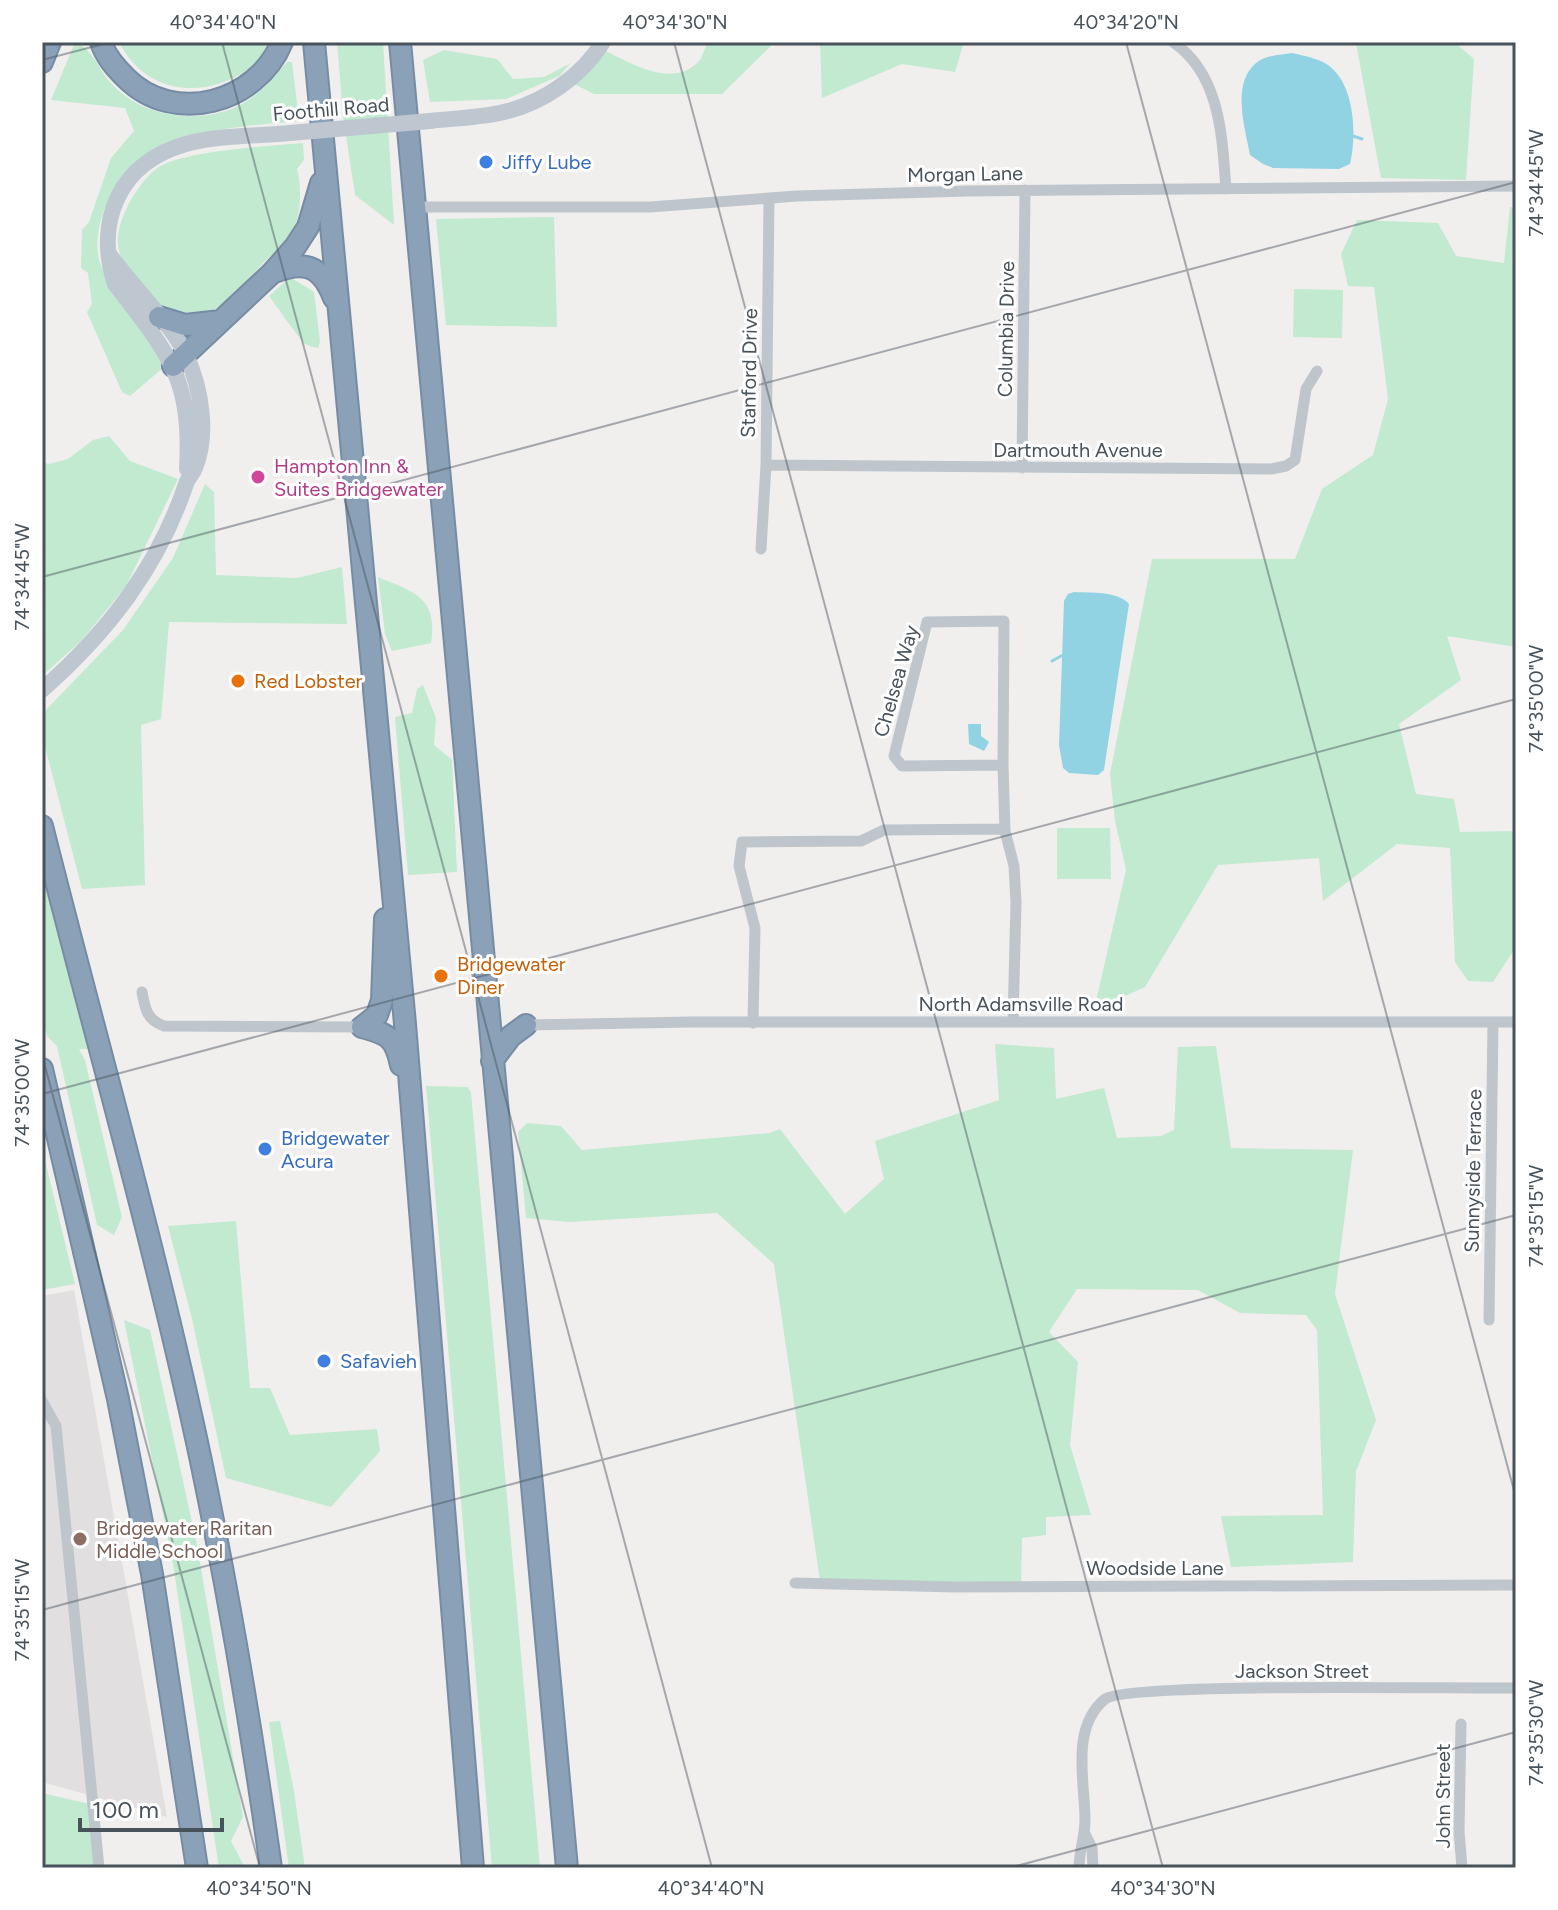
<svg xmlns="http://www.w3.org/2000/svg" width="1558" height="1910" font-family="Figtree,sans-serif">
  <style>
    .education { fill: #e2dfe0 }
    .green { fill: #c1ead0 }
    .water { fill: #92d3e3 }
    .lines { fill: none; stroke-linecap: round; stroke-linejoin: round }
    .stream { stroke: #92d3e3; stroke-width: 3 }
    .highway-casing { stroke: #768ca4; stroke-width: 24 }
    .street { stroke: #bec6cc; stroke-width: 11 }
    .secondary { stroke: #bec7d0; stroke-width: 16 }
    .highway { stroke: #8ba1b8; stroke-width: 20 }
    .secondary-bridge { stroke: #bec7d0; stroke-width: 16 }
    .ticks { fill: none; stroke: #48525a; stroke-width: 2; stroke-opacity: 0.45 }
    .shop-dot { fill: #3f7fe0; stroke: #fff; stroke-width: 3 }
    .hotel-dot { fill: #d1479c; stroke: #fff; stroke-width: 3 }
    .food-dot { fill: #e8710a; stroke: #fff; stroke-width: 3 }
    .education-dot { fill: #8d6e63; stroke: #fff; stroke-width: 3 }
    .labels { text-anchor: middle; stroke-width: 6; stroke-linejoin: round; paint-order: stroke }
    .street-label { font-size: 20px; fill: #48525a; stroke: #fff }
    .shop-label { font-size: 20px; fill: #366cbe; stroke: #fff; text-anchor: start }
    .hotel-label { font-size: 20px; fill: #b23c85; stroke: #fff; text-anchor: start }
    .food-label { font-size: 20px; fill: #c56008; stroke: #fff; text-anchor: start }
    .education-label { font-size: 20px; fill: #785e54; stroke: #fff; text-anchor: start }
    .neatline { fill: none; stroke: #48525a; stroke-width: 3 }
    .ticks-label { font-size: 20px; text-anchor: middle; fill: #48525a }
  </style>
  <rect width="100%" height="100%" fill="#f1eeee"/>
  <path class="education" d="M74 1290 167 1817 42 1782V1296Z"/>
  <path class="green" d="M75 42C94 50 98 69 111 83 142 118 201 126 242 104 260 94 274 78 287 62H292L299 121C229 128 140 129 107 203 99 220 94 245 100 263 114 301 149 330 164 367L130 396 122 392 87 312 92 304 88 273 81 268 82 230 89 222 111 158 134 131 125 108 51 100Z
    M119 42H268V51C261 56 257 64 250 68 204 101 145 94 119 42Z
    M337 42H383L394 225 355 195 343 116Z
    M708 42H775L722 94H594L576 85 604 50C630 63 674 90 700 60 703 56 705 47 708 42Z
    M820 42H964L955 72 902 64 822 98Z
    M1344 42H1454L1474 59 1466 180 1381 178 1356 43Z
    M444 50 497 59 513 79 544 77 571 63 559 76 506 99 430 102 423 60Z
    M303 143 304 160 297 169C302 186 301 219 292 235 288 242 277 250 270 256 256 270 229 302 213 310 198 318 174 318 160 310 145 301 119 262 118 245 115 221 139 180 159 167 184 151 270 146 303 143Z
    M1510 207 1516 208V647L1447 636 1461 680 1399 724 1416 794 1454 799 1460 832 1516 831V952L1512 953 1493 982 1468 981 1455 962 1450 848 1397 844 1323 901 1319 858 1218 865 1145 987 1094 1010 1126 870 1115 821 1110 774 1152 559H1295L1322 489 1373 455 1388 399 1374 287 1348 286 1341 254 1357 220 1438 223 1456 256 1504 263Z
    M554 217 557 327 446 325 436 219Z
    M290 277 314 292 320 342 318 348C313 347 309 346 305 344 301 341 275 304 269 296Z
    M1294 289 1343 290 1342 338 1293 337Z
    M109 436 130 461 178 479 126 586 82 640 42 676V460L48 464 68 459 93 440Z
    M205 484 214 492 216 575 297 578 342 567 347 624 169 622 161 719 141 725 145 885 82 889 42 735V714L123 630 173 558Z
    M378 577C415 592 438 598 431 643L392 651 385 634Z
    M423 685 436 718 434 745 452 760 457 872 408 875 395 717 412 713 417 689Z
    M1057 828H1110L1111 879H1057Z
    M42 874 88 1049H79L85 1060 122 1217 114 1235 97 1225 57 1046 47 1036 42 1015Z
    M995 1044 1054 1048 1056 1099 1104 1088 1117 1138 1161 1136 1174 1130 1178 1047 1216 1046 1231 1148 1353 1150 1335 1294 1376 1420 1356 1471 1353 1562 1231 1567 1221 1516 1323 1515 1317 1330 1306 1315 1240 1313 1198 1290 1077 1289 1049 1332 1078 1362 1070 1445 1091 1515 1046 1517V1535L1022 1538 1021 1586 821 1588 774 1264 717 1213 570 1222 526 1218 518 1132 527 1123 561 1126 582 1150 769 1133 780 1129 845 1214 884 1179 875 1141 999 1100Z
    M426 1086 467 1087 471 1092 540 1868H492Z
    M42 1148 75 1284 42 1290Z
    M236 1221 250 1388H270L290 1435 377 1429 380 1451 331 1507 226 1478 192 1319 168 1226Z
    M124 1320 150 1330 197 1545 243 1817 231 1841 245 1868H219L173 1564Z
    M280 1721 294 1791 305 1868H289L269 1722Z
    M42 1793 94 1805 99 1868H42Z"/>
  <path class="water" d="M1292 53C1305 56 1317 58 1328 65 1355 84 1357 135 1350 164L1339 169 1273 168 1263 164 1250 155C1245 128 1231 84 1256 63 1265 55 1281 55 1292 53Z
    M1074 592C1091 593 1118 591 1129 604L1104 770 1098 775 1069 773 1063 768 1059 745 1064 601 1068 594Z
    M968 724H981V736L989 742 984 751 969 744Z"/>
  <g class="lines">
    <path class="stream" d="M1350 135 1362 139
      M1052 661 1063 655"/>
    <g class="highway-casing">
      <path id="highway" d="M101 42C106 57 115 67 126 78 174 126 257 103 282 42
        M314 42 405 1024 473 1868
        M400 42 567 1868
        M42 62 50 42
        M272 273C303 260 321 264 334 298
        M159 317 185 325 221 321
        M173 366 272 273 295 247 308 227 321 183
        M42 826C95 1037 156 1248 201 1461 229 1596 252 1732 271 1868
        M362 1027 377 1015 382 1000 385 919
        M362 1027C388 1034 395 1037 401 1065
        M492 1061 511 1036 526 1025
        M42 1069 118 1399 152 1574 197 1868"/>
    </g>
    <path class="street" d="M1173 42C1221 75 1222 137 1226 189
      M415 207H650L797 196 967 191 1516 186
      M766 465 1271 469 1286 466 1295 460 1306 389 1317 371
      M1022 468 1025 190
      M761 549 766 465 769 198
      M1004 621 1003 765 902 766 894 756 927 622Z
      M1003 765 1005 831 1014 866 1016 902 1013 1022
      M142 992C145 1009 147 1020 164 1026L362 1027
      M753 1023 755 928 739 866 742 842 861 841 884 830 1005 829
      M526 1025 691 1022H1516
      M1489 1320 1493 1022
      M42 1401 56 1426 99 1868
      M795 1583 956 1587 1516 1585
      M1461 1724 1459 1831 1462 1868
      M1084 1832 1092 1848 1093 1868
      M1079 1868C1079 1851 1085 1837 1085 1820 1085 1782 1070 1728 1105 1699 1126 1682 1463 1689 1516 1688"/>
    <path class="secondary" d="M430 121C454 118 480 118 504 112 543 103 582 76 603 42
      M187 469C192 376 168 354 115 284 94 221 120 162 186 144 219 135 256 136 290 133
      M42 690C108 632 158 567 186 484 188 477 193 474 195 468 209 434 201 387 186 355 171 323 131 285 109 254"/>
    <use href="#highway" class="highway"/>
    <path class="secondary-bridge" d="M290 133 430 121"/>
  </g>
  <path class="ticks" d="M222 42 712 1868M674 42 1163 1868M1126 42 1516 1498M42 60 111 42M42 577 1516 182M42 1055 260 1868M42 1094 1516 699M42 1610 1516 1215M1009 1868 1516 1732"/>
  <g class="shop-dot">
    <circle cx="486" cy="162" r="8"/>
    <circle cx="265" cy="1149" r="8"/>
    <circle cx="324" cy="1361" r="8"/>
  </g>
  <circle class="hotel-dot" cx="258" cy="477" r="8"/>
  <g class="food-dot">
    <circle cx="238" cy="681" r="8"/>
    <circle cx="441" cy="976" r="8"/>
  </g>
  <circle class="education-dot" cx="80" cy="1539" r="8"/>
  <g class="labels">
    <g class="street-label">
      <text transform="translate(331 109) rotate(-5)" y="7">Foothill Road</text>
      <text transform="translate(965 174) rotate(-1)" y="7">Morgan Lane</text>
      <text transform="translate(1006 329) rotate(-89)" y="7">Columbia Drive</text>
      <text transform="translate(749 373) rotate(-89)" y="7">Stanford Drive</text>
      <text x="1078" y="457">Dartmouth Avenue</text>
      <text transform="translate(896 681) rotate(-74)" y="7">Chelsea Way</text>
      <text x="1021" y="1011">North Adamsville Road</text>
      <text transform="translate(1473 1171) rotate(-89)" y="7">Sunnyside Terrace</text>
      <text x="1155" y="1575">Woodside Lane</text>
      <text x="1302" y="1678">Jackson Street</text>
      <text transform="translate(1443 1796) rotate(-90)" y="7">John Street</text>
    </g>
    <g class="shop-label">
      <text x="502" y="169">Jiffy Lube</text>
      <text x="281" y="1145">Bridgewater<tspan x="281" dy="23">Acura</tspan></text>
      <text x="340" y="1368">Safavieh</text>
    </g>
    <g class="hotel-label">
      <text x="274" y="473">Hampton Inn &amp;<tspan x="274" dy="23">Suites Bridgewater</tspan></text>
    </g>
    <g class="food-label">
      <text x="254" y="688">Red Lobster</text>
      <text x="457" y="971">Bridgewater<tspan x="457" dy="23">Diner</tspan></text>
    </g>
    <g class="education-label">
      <text x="96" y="1535">Bridgewater Raritan<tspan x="96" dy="23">Middle School</tspan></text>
    </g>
  </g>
  <rect width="1558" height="1910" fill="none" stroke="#ffffff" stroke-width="88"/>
  <path d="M80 1818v12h142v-12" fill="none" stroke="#48525a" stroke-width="4"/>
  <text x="92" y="1818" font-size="24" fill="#48525a" stroke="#ffffff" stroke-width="6" paint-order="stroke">100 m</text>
  <rect x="44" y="44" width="1470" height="1822" class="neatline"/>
  <g class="ticks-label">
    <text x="223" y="29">40°34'40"N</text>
    <text x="675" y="29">40°34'30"N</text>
    <text x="1126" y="29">40°34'20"N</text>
    <text transform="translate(1536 183) rotate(-90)" y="7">74°34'45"W</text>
    <text transform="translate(22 577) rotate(-90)" y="7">74°34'45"W</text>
    <text transform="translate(1536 699) rotate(-90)" y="7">74°35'00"W</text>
    <text transform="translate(22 1093) rotate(-90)" y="7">74°35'00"W</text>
    <text transform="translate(1536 1216) rotate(-90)" y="7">74°35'15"W</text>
    <text transform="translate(22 1610) rotate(-90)" y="7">74°35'15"W</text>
    <text transform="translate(1536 1733) rotate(-90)" y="7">74°35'30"W</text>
    <text x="259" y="1895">40°34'50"N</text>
    <text x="711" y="1895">40°34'40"N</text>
    <text x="1163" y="1895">40°34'30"N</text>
  </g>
</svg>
